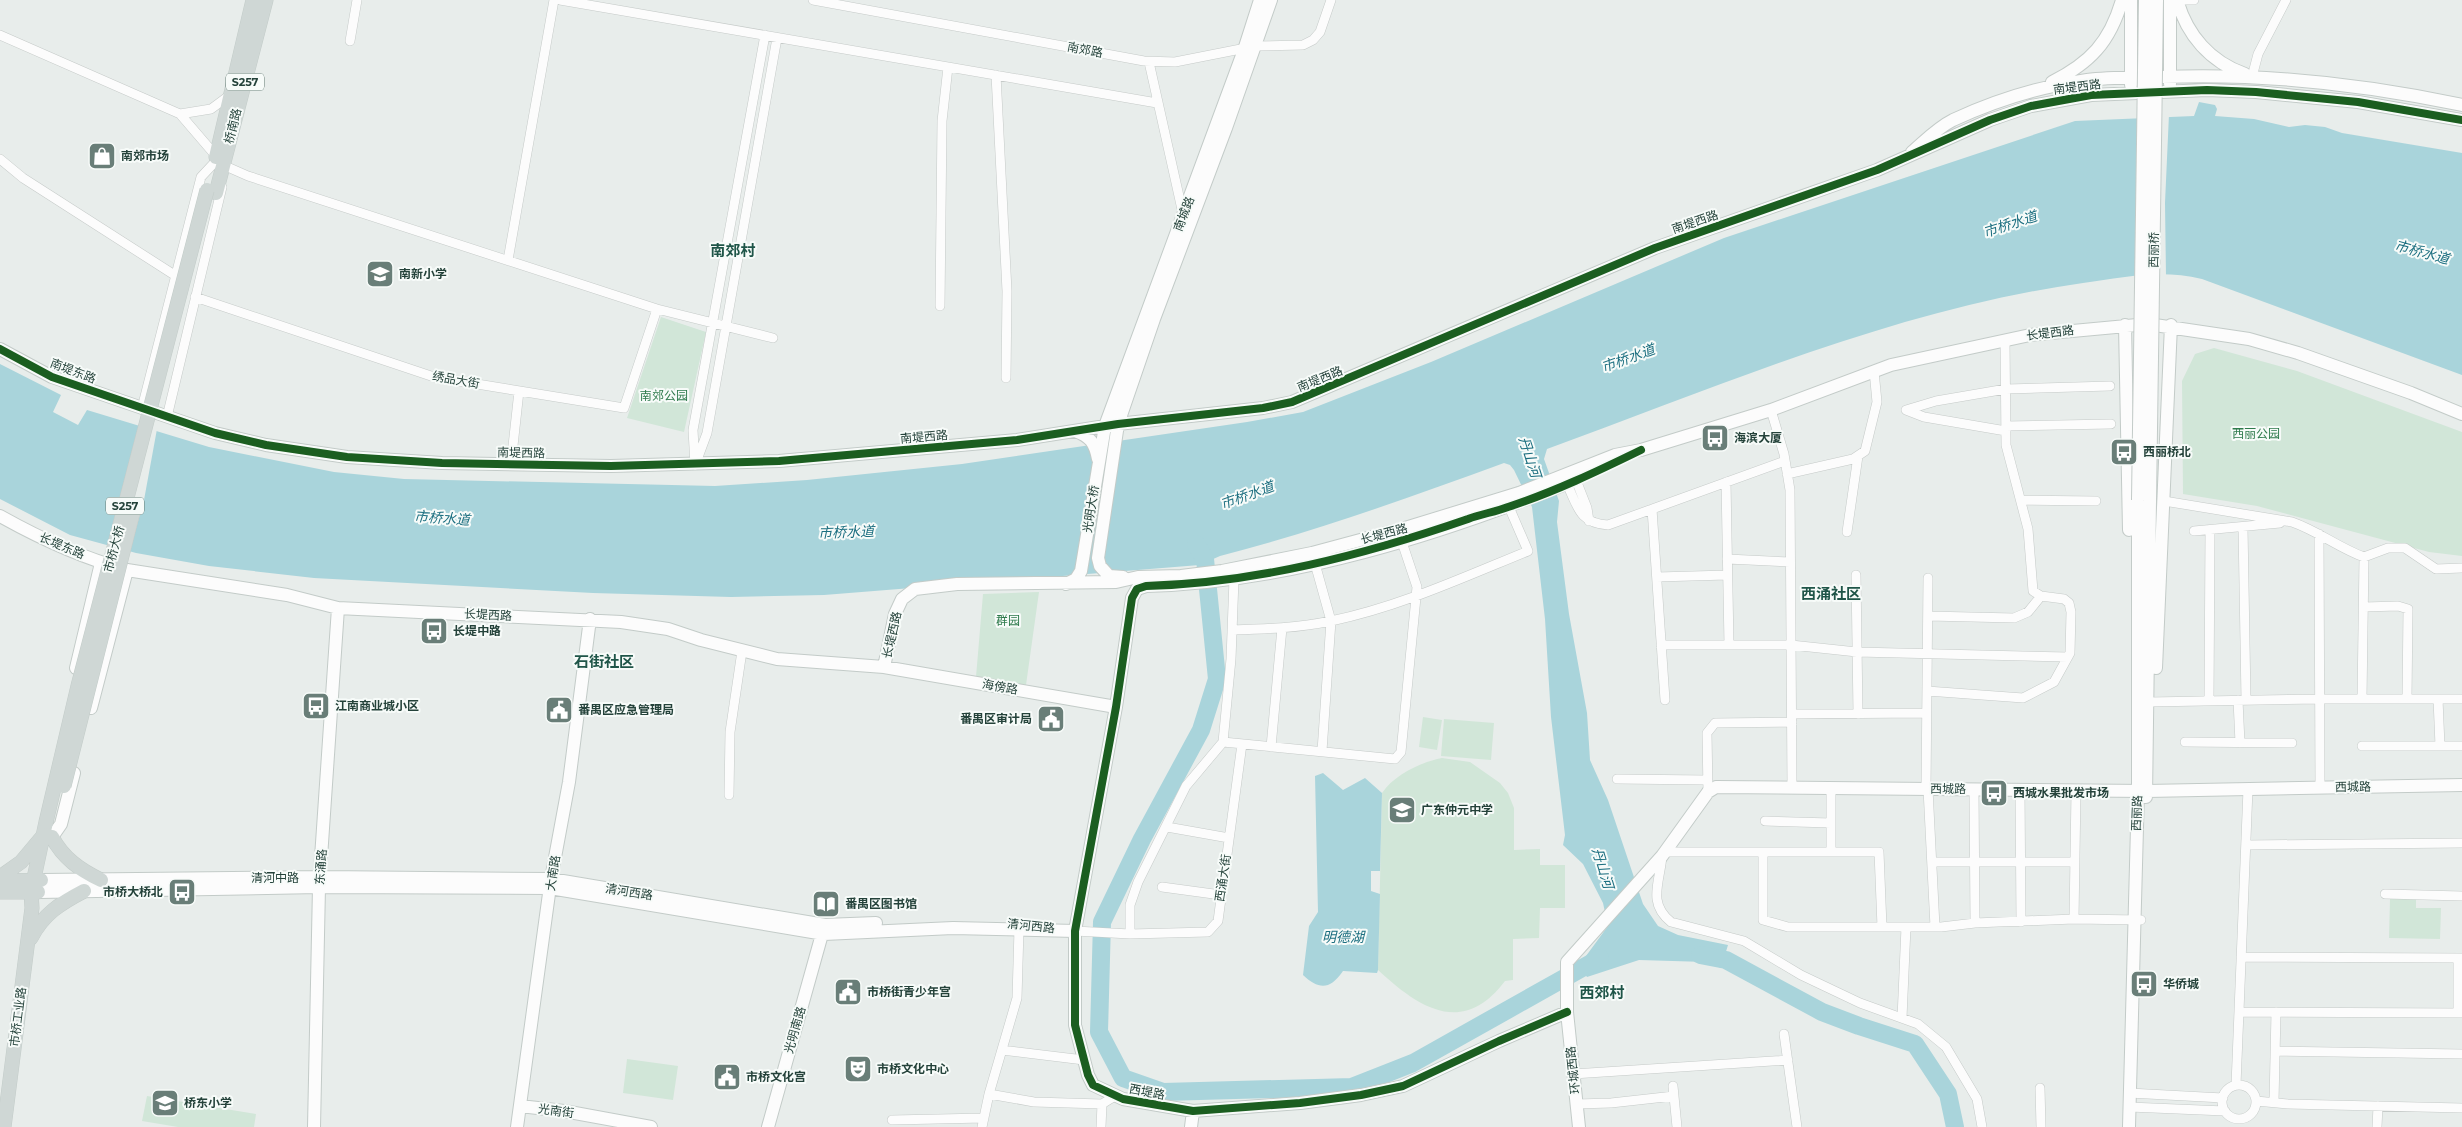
<svg xmlns="http://www.w3.org/2000/svg" width="2462" height="1127" font-family="Montserrat,'Noto Sans SC',sans-serif">
  <style>
    .green { fill: #d1e6d8 }
    .water { fill: #a9d4db }
    .pier { fill: #e8edeb }
    .lines { fill: none; stroke-linecap: round; stroke-linejoin: round }
    .river { stroke: #a9d4db; stroke-width: 18 }
    .street-casing { stroke: #c5cac8; stroke-width: 10 }
    .secondary-casing { stroke: #c3cbc8; stroke-width: 14 }
    .primary-casing { stroke: #c3ccc9; stroke-width: 15 }
    .street { stroke: #fcfcfc; stroke-width: 9 }
    .secondary { stroke: #fcfcfc; stroke-width: 12 }
    .primary { stroke: #cfd7d5; stroke-width: 14 }
    .secondary-bridge-casing { stroke: #c3cbc8; stroke-width: 14; stroke-linecap: butt }
    .primary-bridge-casing { stroke: #c3ccc9; stroke-width: 15; stroke-linecap: butt }
    .secondary-bridge { stroke: #fcfcfc; stroke-width: 12 }
    .primary-bridge { stroke: #cfd7d5; stroke-width: 14 }
    .cycleway-casing { stroke: #f7fbf9; stroke-width: 11 }
    .cycleway { stroke: #1b5e20; stroke-width: 8 }
    .labels { text-anchor: middle; stroke-width: 4; stroke-linejoin: round; paint-order: stroke }
    .shield { fill: #f7fbf9; stroke: #637a73; stroke-width: 1 }
    .shield-label { font-size: 11px; font-weight: bold; fill: #24423a }
    .street-label { font-size: 12px; fill: #24423a; stroke: #f7fbf9 }
    .poi-label { font-size: 12px; font-weight: bold; fill: #24423a; stroke: #f7fbf9; text-anchor: start }
    .park-label { font-size: 12px; fill: #2d7a4b; stroke: #f7fbf9 }
    .water-label { font-size: 14px; font-style: italic; fill: #1c6f80; stroke: #f7fbf9 }
    .quarter-label { font-size: 15px; font-weight: bold; fill: #1f5548; stroke: #f7fbf9 }
  </style>
  <rect width="100%" height="100%" fill="#e8edeb"/>
  <path class="green" d="M661 317 706 332 684 432 627 418Z
    M2214 348 2297 371 2462 432V556L2429 552 2257 506 2183 494 2182 381 2195 354Z
    M1039 592 1026 685 976 677 983 594Z
    M1423 717 1442 720 1437 750 1419 747Z
    M1444 719 1494 723 1491 760 1441 756Z
    M1442 758 1470 762 1500 783 1508 793 1514 808V850L1540 849V865H1565V908H1540L1539 938 1513 939V980L1505 981C1463 1037 1419 1008 1378 970L1382 793C1394 775 1421 762 1442 758Z
    M2390 899H2416V908H2441L2440 939 2389 938Z
    M627 1059 678 1066 673 1100 623 1093Z
    M147 1096 256 1114 254 1127H178L142 1121Z"/>
  <path class="water" d="M2199 102 2215 105 2217 109 2215 116 2254 119 2289 127 2305 125 2325 127 2342 133 2462 153V375L2202 279C2160 269 2126 277 2083 283 1898 309 1722 385 1547 449L1544 459 1559 501 1557 522 1569 614 1587 713 1590 760 1608 800 1643 904 1658 926 1678 935 1728 945 1721 968 1706 962 1639 960 1587 977 1577 963 1586 956 1608 926 1603 903 1583 864 1563 845 1565 835 1551 717 1545 619 1532 507 1514 470 1510 465 1504 463C1411 497 1317 531 1220 556L1211 560 1212 564 824 595 731 597 593 593 314 578 209 566 136 553 70 535 0 499V364L61 395 53 412 78 425 87 410 209 447 334 472 404 479 715 486 807 480 962 464 1247 422 1303 412 1431 362 1724 238 2075 121 2194 116Z
    M1323 773 1343 790 1365 778 1382 793 1380 871H1371V891L1380 894 1378 970 1377 973 1343 971C1330 990 1319 990 1303 975L1309 926 1318 912 1315 776Z"/>
  <path class="pier" d="M2142 114H2169L2165 203 2166 276 2158 275Z
    M144 425 157 429 144 500 129 554 112 549Z"/>
  <g class="lines">
    <path class="river" d="M1196 544 1205 559 1217 679 1201 730 1142 839 1102 922 1099 1032 1123 1078 1163 1092 1352 1087 1413 1063 1600 958
      M1700 955 1726 960 1822 1012 1859 1026 1915 1044 1948 1094 1955 1127"/>
    <g class="street-casing">
      <path id="street" d="M560 0 1157 103
        M813 0 1144 61 1175 62 1256 46 1303 45 1313 40 1320 32 1331 0
        M2182 0H2194
        M0 35 180 114 216 156
        M350 41 357 0
        M1149 62 1183 214
        M996 75 1007 291 1006 378
        M2252 77 2258 54 2286 0
        M180 114 211 109 230 95
        M0 159 23 178 176 276
        M223 169V165L248 176 657 309 773 338
        M508 260 554 0
        M195 297 434 377 624 408 657 309
        M940 306 942 121 948 67
        M142 408 201 177 215 162
        M1771 410 1784 454 1790 490 1792 788
        M1906 410 1936 401 2006 389 2110 386
        M1906 410 1924 417 2006 431
        M167 417 222 187
        M2006 426 2111 424
        M697 460 707 433 777 38
        M511 464 519 391
        M695 465 693 430 765 35
        M1787 474 1853 459 1865 451 1877 402 1874 371
        M1576 480 1587 508 1589 521
        M1726 482 1729 645
        M1567 484C1578 507 1579 523 1608 525L1785 461
        M2021 500 2096 501
        M2164 501 2292 522C2318 531 2339 548 2364 557L2388 548H2405L2436 569 2462 568
        M1652 509 1665 700
        M2243 527 2246 700
        M2194 531 2280 523
        M1847 532 1858 456
        M2319 534 2320 788
        M1727 559 1790 562
        M1314 560 1331 621 1322 751
        M1856 575 1858 714
        M1657 577 1727 575
        M2364 607 2398 606 2408 609 2407 699
        M1928 616 2014 618 2028 612 2041 596
        M1232 630C1265 629 1298 628 1331 621 1399 607 1464 577 1528 551L1506 500
        M1661 645H1791L1857 652 2068 657
        M1927 691 2023 698 2054 682 2070 653 2071 612 2069 603 2064 599 2041 596 2033 591 2028 529 2006 445 2005 340
        M2362 699 2364 557
        M2438 699 2440 746
        M2238 700 2240 743
        M2209 701 2210 530
        M2149 702 2320 699H2462
        M1792 714 1926 713
        M1223 742 1395 759 1401 752 1417 587 1402 542
        M2185 742 2292 743
        M2362 746H2462
        M1271 747 1282 628
        M1617 779 1707 780
        M1831 788V852
        M1926 789 1928 578
        M1928 789 1935 927
        M1974 790 1975 923
        M2020 790 2021 922
        M2076 791 2074 919 2141 920
        M1708 792 1707 733 1715 723 1792 722
        M729 795 730 732 742 651
        M1765 821 1831 823
        M1167 827 1229 838
        M2247 845 2462 843
        M1665 852H1879L1882 927
        M1763 852V920L1788 927H1941L1975 923 2074 919
        M1662 856C1660 882 1647 903 1671 922L1744 941 1801 975 1860 1003 1918 1024 1946 1047 1977 1099 1982 1127
        M1933 862H2075
        M1162 887 1221 895
        M2385 894 2462 896
        M1075 931 1130 934 1208 932 1218 921 1242 744
        M1130 934V905L1138 882 1186 786 1223 742 1231 659 1234 579
        M2241 957 2462 958
        M2239 1012 2462 1013
        M2458 1013V958
        M1902 1018 1906 927
        M1784 1034 1797 1127
        M1002 1050 1084 1060
        M2275 1051 2462 1054
        M1573 1074 1788 1060
        M2236 1085 2248 789
        M2222 1102a17 17 0 1 1 34 0a17 17 0 1 1-34 0Z
        M1673 1086 1677 1127
        M2040 1088 2041 1127
        M2129 1093 2223 1098
        M989 1094 1034 1102 1102 1104 1115 1096
        M2256 1101 2288 1104 2462 1108
        M2274 1102 2276 1012
        M1577 1104 1611 1103 1674 1096
        M2129 1107 2225 1111
        M892 1120 984 1118
        M982 1127 989 1094 1017 998 1019 929
        M1101 1127 1102 1104
        M2377 1127 2378 1106"/>
    </g>
    <g class="secondary-casing">
      <path id="secondary" d="M2177 0C2187 35 2210 62 2245 74
        M2052 82C2090 63 2110 42 2122 0
        M2170 84V0
        M2131 85V0
        M1912 152C1925 141 1937 128 1953 120 1994 101 2042 86 2087 80 2111 77 2137 78 2162 77 2263 73 2363 84 2462 105
        M2125 325 2129 530
        M0 349 52 377 215 433 266 445 347 457 442 463 611 466 779 461 1017 440 1118 424 1263 408 1292 402 1655 248 1877 170 1990 120 2031 106 2091 95 2207 90 2256 92 2358 102 2462 120
        M1075 431C1090 436 1095 443 1098 459
        M0 516C41 539 82 558 127 570L287 595 338 608 621 622 668 629 701 640 777 659 884 667 1116 707
        M1123 577 1109 576 1100 566 1098 558 1118 424 1154 319 1226 128 1271 0
        M1066 584 1076 579 1081 571 1105 426 1244 50 1260 0
        M884 667 895 614 902 599 915 589 957 584 1116 582 1138 577 1181 576 1222 571 1312 553 1405 528 1519 493 1615 455 1641 450 1771 410 1891 365 2030 335 2148 324 2249 339 2298 353 2411 393 2462 414
        M76 668 101 563
        M2156 668 2171 325
        M91 708 127 570
        M2146 797 2150 501
        M52 837 61 824 74 773
        M42 880 320 877 551 879 825 925 876 923
        M39 892 319 887 550 888 824 934 953 928 1075 931
        M1567 1012 1499 1041 1403 1086 1361 1095 1300 1103 1193 1111 1123 1099 1093 1085 1088 1075 1075 1025V931L1116 707 1132 598 1137 589 1146 586C1291 582 1439 535 1573 481
        M520 1106 564 1111 651 1127
        M314 1127 319 887 338 608
        M517 1127 551 879 569 782 590 619
        M768 1127 824 927
        M1191 1127 1193 1111
        M1579 1127 1567 1012V962L1662 856 1708 792 1716 787 2147 791 2462 785
        M2129 1127 2138 790V500"/>
    </g>
    <g class="primary-casing">
      <path id="primary" d="M216 157 253 0
        M216 193 266 0
        M52 837C63 858 80 870 101 880
        M0 877 21 862 42 837
        M0 881 41 880
        M0 892H38
        M31 938C43 914 61 903 84 891
        M4 1127 32 908 31 892 46 822"/>
    </g>
    <use href="#street" class="street"/>
    <use href="#secondary" class="secondary"/>
    <use href="#primary" class="primary"/>
    <g class="secondary-bridge-casing">
      <path id="secondary-bridge" d="M2138 500 2145 0
        M2150 501 2157 0"/>
    </g>
    <g class="primary-bridge-casing">
      <path id="primary-bridge" d="M64 786 135 504
        M46 822 78 686 207 190"/>
    </g>
    <use href="#secondary-bridge" class="secondary-bridge"/>
    <use href="#primary-bridge" class="primary-bridge"/>
    <g class="cycleway-casing">
      <path id="cycleway" d="M0 349 52 377 215 433 266 445 347 457 442 463 611 466 779 461 1017 440 1118 424 1263 408 1292 402 1655 248 1877 170 1990 120 2031 106 2091 95 2207 90 2256 92 2358 102 2462 120
        M1567 1012 1499 1041 1403 1086 1361 1095 1300 1103 1193 1111 1123 1099 1093 1085 1088 1075 1075 1025V931L1116 707 1132 598 1137 589 1146 586C1256 583 1364 555 1468 519 1481 514 1495 512 1508 507 1554 492 1598 471 1641 450"/>
    </g>
    <use href="#cycleway" class="cycleway"/>
  </g>
  <defs>
    <g id="shop-square" transform="scale(1.4375)"><rect x="-9" y="-9" width="18" height="18" rx="4" fill="#697e78" stroke="#f7fbf9"/><path d="M-5-2.5h2.3a2.7 3.5 0 0 1 5.4 0H5L5.5 6h-11ZM-1.5-2.5h3a1.5 2.3 0 0 0-3 0Z" fill="#fff"/></g>
    <g id="school-square" transform="scale(1.4375)"><rect x="-9" y="-9" width="18" height="18" rx="4" fill="#697e78" stroke="#f7fbf9"/><path d="M0-5L7-2L0 1L-7-2ZM-4 1L0 2.5L4 1V4Q0 6-4 4Z" fill="#fff"/></g>
    <g id="bus-square" transform="scale(1.4375)"><rect x="-9" y="-9" width="18" height="18" rx="4" fill="#697e78" stroke="#f7fbf9"/><path d="M-5-6H5V4H4V6H2V4H-2V6H-4V4H-5ZM-3.5-4V0h7V-4ZM-3.5 1.2v1.5H-2V1.2ZM2 1.2v1.5H3.5V1.2Z" fill="#fff"/></g>
    <g id="civic-square" transform="scale(1.4375)"><rect x="-9" y="-9" width="18" height="18" rx="4" fill="#697e78" stroke="#f7fbf9"/><path d="M-.6-6.5H3V-4.5H.6V-3L4-1V1h2V6H-6V1h2V-1L-.6-3ZM-1.2 2.5V6h2.4V2.5Z" fill="#fff"/></g>
    <g id="library-square" transform="scale(1.4375)"><rect x="-9" y="-9" width="18" height="18" rx="4" fill="#697e78" stroke="#f7fbf9"/><path d="M-6-4Q-3-5.5-.7-3.5V5Q-3 3-6 4ZM6-4Q3-5.5 .7-3.5V5Q3 3 6 4Z" fill="#fff"/></g>
    <g id="theatre-square" transform="scale(1.4375)"><rect x="-9" y="-9" width="18" height="18" rx="4" fill="#697e78" stroke="#f7fbf9"/><path d="M-5-5.5Q0-4 5-5.5V0Q5 5 0 6Q-5 5-5 0ZM-3.3-2.5H-1v1.5H-3.3ZM1-2.5H3.3v1.5H1ZM-2.8 1Q0 5.5 2.8 1Z" fill="#fff"/></g>
  </defs>
  <g fill-rule="evenodd">
    <use href="#shop-square" x="102" y="156"/>
    <use href="#school-square" x="380" y="274"/>
    <use href="#bus-square" x="1715" y="438"/>
    <use href="#bus-square" x="2124" y="452"/>
    <use href="#bus-square" x="434" y="631"/>
    <use href="#bus-square" x="316" y="706"/>
    <use href="#civic-square" x="559" y="710"/>
    <use href="#civic-square" x="1051" y="719"/>
    <use href="#bus-square" x="1994" y="793"/>
    <use href="#school-square" x="1402" y="810"/>
    <use href="#bus-square" x="182" y="892"/>
    <use href="#library-square" x="826" y="904"/>
    <use href="#bus-square" x="2144" y="984"/>
    <use href="#civic-square" x="848" y="992"/>
    <use href="#theatre-square" x="858" y="1069"/>
    <use href="#civic-square" x="727" y="1077"/>
    <use href="#school-square" x="165" y="1103"/>
  </g>
  <g class="labels">
    <g class="shield">
      <rect x="226" y="73.5" width="38" height="17" rx="4"/>
      <rect x="106" y="497.5" width="38" height="17" rx="4"/>
    </g>
    <g class="shield-label">
      <text x="245" y="86">S257</text>
      <text x="125" y="510">S257</text>
    </g>
    <g class="street-label">
      <text transform="translate(1085 50) rotate(11)" y="4">南郊路</text>
      <text transform="translate(2077 87) rotate(-7)" y="4">南堤西路</text>
      <text transform="translate(233 126) rotate(-76)" y="4">桥南路</text>
      <text transform="translate(1184 214) rotate(-69)" y="4">南城路</text>
      <text transform="translate(1695 222) rotate(-19)" y="4">南堤西路</text>
      <text transform="translate(2154 250) rotate(-89)" y="4">西丽桥</text>
      <text transform="translate(2050 333) rotate(-7)" y="4">长堤西路</text>
      <text transform="translate(73 371) rotate(21)" y="4">南堤东路</text>
      <text transform="translate(1320 379) rotate(-22)" y="4">南堤西路</text>
      <text transform="translate(456 380) rotate(10)" y="4">绣品大街</text>
      <text transform="translate(924 437) rotate(-5)" y="4">南堤西路</text>
      <text transform="translate(521 453) rotate(1)" y="4">南堤西路</text>
      <text transform="translate(1091 509) rotate(-81)" y="4">光明大桥</text>
      <text transform="translate(1384 534) rotate(-15)" y="4">长堤西路</text>
      <text transform="translate(62 546) rotate(23)" y="4">长堤东路</text>
      <text transform="translate(114 549) rotate(-75)" y="4">市桥大桥</text>
      <text transform="translate(488 615) rotate(3)" y="4">长堤西路</text>
      <text transform="translate(892 635) rotate(-77)" y="4">长堤西路</text>
      <text transform="translate(1000 687) rotate(10)" y="4">海傍路</text>
      <text transform="translate(2353 787) rotate(-1)" y="4">西城路</text>
      <text transform="translate(1948 789) rotate(1)" y="4">西城路</text>
      <text transform="translate(2137 813) rotate(-88)" y="4">西丽路</text>
      <text transform="translate(321 867) rotate(-86)" y="4">东涌路</text>
      <text transform="translate(553 873) rotate(-81)" y="4">大南路</text>
      <text x="275" y="882">清河中路</text>
      <text transform="translate(1223 878) rotate(-82)" y="4">西涌大街</text>
      <text transform="translate(629 892) rotate(9)" y="4">清河西路</text>
      <text transform="translate(1031 926) rotate(6)" y="4">清河西路</text>
      <text transform="translate(18 1017) rotate(-83)" y="4">市桥工业路</text>
      <text transform="translate(795 1030) rotate(-74)" y="4">光明南路</text>
      <text transform="translate(1573 1070) rotate(-96)" y="4">环城西路</text>
      <text transform="translate(1147 1092) rotate(11)" y="4">西堤路</text>
      <text transform="translate(556 1111) rotate(8)" y="4">光南街</text>
    </g>
    <g class="poi-label">
      <text x="121" y="160">南郊市场</text>
      <text x="399" y="278">南新小学</text>
      <text x="1734" y="442">海滨大厦</text>
      <text x="2143" y="456">西丽桥北</text>
      <text x="453" y="635">长堤中路</text>
      <text x="335" y="710">江南商业城小区</text>
      <text x="578" y="714">番禺区应急管理局</text>
      <text x="1032" y="723" text-anchor="end">番禺区审计局</text>
      <text x="2013" y="797">西城水果批发市场</text>
      <text x="1421" y="814">广东仲元中学</text>
      <text x="163" y="896" text-anchor="end">市桥大桥北</text>
      <text x="845" y="908">番禺区图书馆</text>
      <text x="2163" y="988">华侨城</text>
      <text x="867" y="996">市桥街青少年宫</text>
      <text x="877" y="1073">市桥文化中心</text>
      <text x="746" y="1081">市桥文化宫</text>
      <text x="184" y="1107">桥东小学</text>
    </g>
    <g class="park-label">
      <text x="664" y="400">南郊公园</text>
      <text x="2256" y="438">西丽公园</text>
      <text x="1008" y="625">群园</text>
    </g>
    <g class="water-label">
      <text transform="translate(2010 224) rotate(-18)" y="5">市桥水道</text>
      <text transform="translate(2422 252) rotate(15)" y="5">市桥水道</text>
      <text transform="translate(1628 358) rotate(-20)" y="5">市桥水道</text>
      <text transform="translate(1530 457) rotate(72)" y="5">丹山河</text>
      <text transform="translate(1247 495) rotate(-20)" y="5">市桥水道</text>
      <text transform="translate(442 518) rotate(4)" y="5">市桥水道</text>
      <text transform="translate(846 532) rotate(-2)" y="5">市桥水道</text>
      <text transform="translate(1603 868) rotate(73)" y="5">丹山河</text>
      <text x="1343" y="942">明德湖</text>
    </g>
    <g class="quarter-label">
      <text x="733" y="256">南郊村</text>
      <text x="1831" y="599">西涌社区</text>
      <text x="604" y="667">石街社区</text>
      <text x="1602" y="998">西郊村</text>
    </g>
  </g>
</svg>
